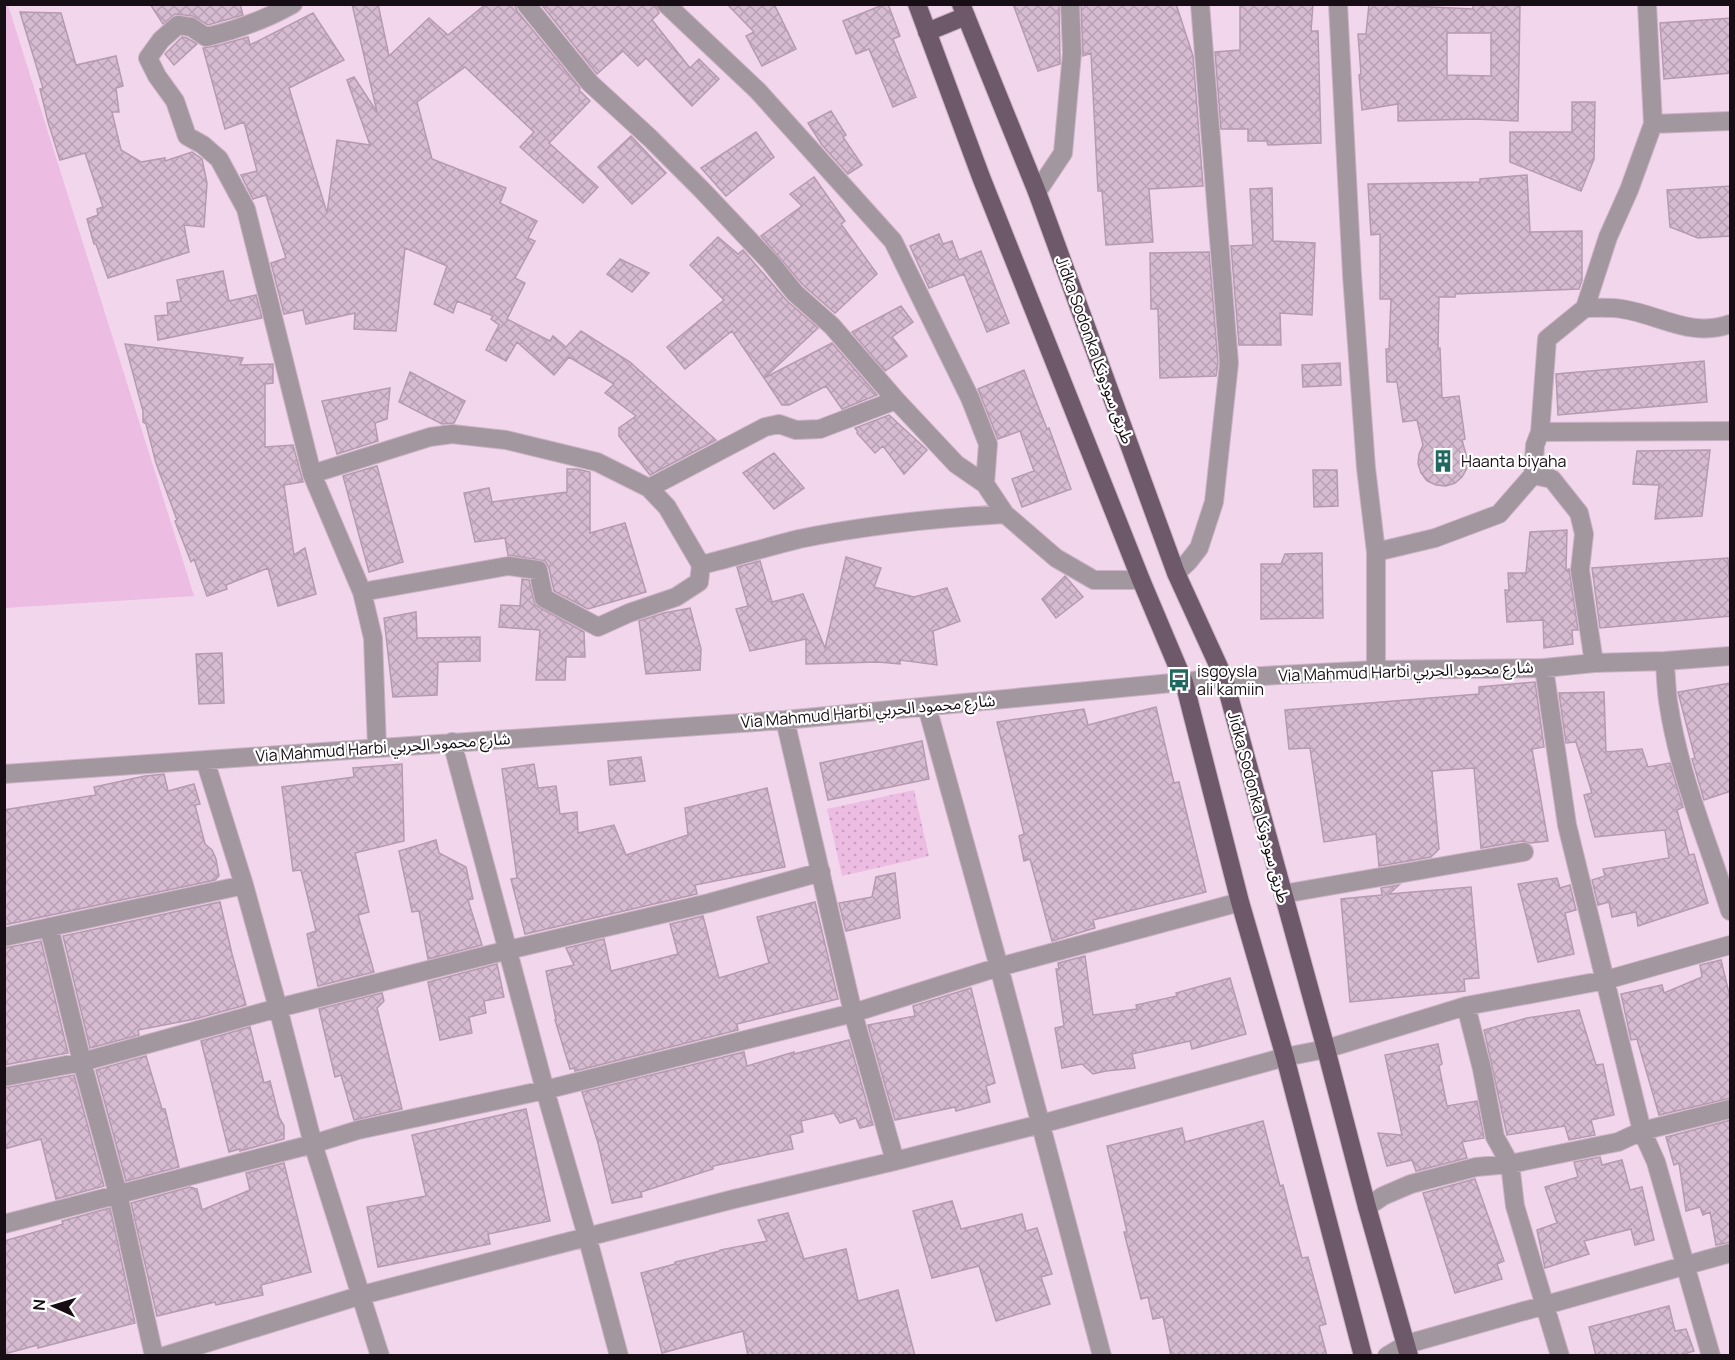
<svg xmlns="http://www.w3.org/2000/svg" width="1735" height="1360" font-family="Manrope,'Noto Sans Arabic',sans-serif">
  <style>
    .grass { fill: #ecbce3 }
    .park { fill: url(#park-dots) }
    .building { fill: url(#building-cross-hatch); stroke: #b59ab0; stroke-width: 1.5; fill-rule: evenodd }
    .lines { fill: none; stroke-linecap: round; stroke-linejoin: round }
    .minor-casing { stroke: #cbb2c5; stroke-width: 20 }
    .major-casing { stroke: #cbb2c5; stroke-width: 20 }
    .minor { stroke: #a2969f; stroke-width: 18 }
    .major { stroke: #6e596a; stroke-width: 18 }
    .labels { text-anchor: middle; stroke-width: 4.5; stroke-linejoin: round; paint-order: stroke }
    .street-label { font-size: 16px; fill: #170e15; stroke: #fff }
    .poi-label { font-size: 16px; fill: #170e15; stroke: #fff; text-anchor: start }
  </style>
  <defs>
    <pattern id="park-dots" width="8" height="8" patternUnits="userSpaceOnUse" patternTransform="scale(1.5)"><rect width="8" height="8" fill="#ecbce3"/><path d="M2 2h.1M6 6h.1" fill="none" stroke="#caa0c2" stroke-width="1.8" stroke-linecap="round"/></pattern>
    <pattern id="building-cross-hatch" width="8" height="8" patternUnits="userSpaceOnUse" patternTransform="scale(1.5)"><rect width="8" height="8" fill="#d6bbd1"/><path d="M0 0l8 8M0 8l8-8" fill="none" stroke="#b7a0b3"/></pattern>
  </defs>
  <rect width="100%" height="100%" fill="#f2d6ec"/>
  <path class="grass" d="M8 4V5L194 596 5 608 4 5Z"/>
  <path class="park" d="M914 790 929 856 842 876 827 809Z"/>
  <path class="building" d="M150 4H240L243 15 208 25 193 16 175 14 163 24Z
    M352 4H378L389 56 429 18 448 35 486 4H515L517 11 580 88 579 90 590 101 549 143 598 187 583 203 520 147 534 132 465 67 417 102 432 159 506 188 500 203 537 221 528 238 535 241 515 278 525 283 507 319 550 341 553 336 566 347 581 331 630 362 716 440 650 475 619 436V428L636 416 605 393 614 384 569 357 554 375 517 342 506 361 486 350 499 325 491 319 493 316 457 301 453 313 434 304 447 266 405 248 396 331 354 329 355 313 306 324 303 310 284 314 271 263 286 258 266 195 253 199 241 175 257 171 244 122 225 129 203 48 220 45 248 37 250 45 313 13 344 60 289 88 327 213 337 140 370 145 347 80 354 77 377 112Z
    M541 4H655L659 13 652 20 690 68 699 59 719 79 692 106 646 58 638 66 623 51 597 74Z
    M727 4H774L796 49 762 66 746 36 754 32Z
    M885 4H888L900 36 893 39 916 97 893 107 869 49 856 54 843 21Z
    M1013 4H1059L1060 64 1038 71Z
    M1081 4H1176L1193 56 1203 186 1149 189 1153 242 1106 245 1102 191H1098L1091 53 1083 56Z
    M1240 4H1313L1311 31H1318L1321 143 1268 145 1267 141H1248V129H1221L1215 52 1240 50Z
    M1369 4 1473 9V4H1520L1518 121 1475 119 1398 121V104L1362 110 1359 75 1361 74 1358 34H1366ZM1447 33H1491V76L1447 75Z
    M20 12 61 13 76 65 116 56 123 86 116 88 119 112H112L121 150 141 162 165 158V161L192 152 202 159 207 183 204 227 184 225 189 252 108 278 96 244H94L87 219 98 215 97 209 103 207 85 153 60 160 48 122 40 89 43 88Z
    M1731 18V73L1664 79 1660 23Z
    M182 37 187 38 197 44 174 65 165 54Z
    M1572 102H1595L1594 159 1581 191 1510 162V132H1572Z
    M831 111 846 135 843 137 862 165 848 174 822 145 808 123Z
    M756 132 774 157 726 196 701 168Z
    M631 136 666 173 632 204 598 167Z
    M1527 175 1530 232 1582 231V280L1579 289 1455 294V297H1439L1438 348H1440L1442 398 1459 396 1465 439 1462 440 1467 458V468L1462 477 1455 483 1446 486 1436 485 1427 481 1421 473 1418 464 1419 454 1423 445 1417 420 1403 422 1397 382H1387L1386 349H1389L1391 299H1380V234L1371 235 1368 184 1480 182V179Z
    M814 177 845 221 841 224 877 274 835 313 803 285 761 236 802 206 790 194Z
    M1731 186V236L1698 238 1670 227 1667 190Z
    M1272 188 1273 241 1315 243 1312 315 1280 313 1281 345H1239L1231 246 1253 245 1250 189Z
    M939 234 943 244 952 241 959 260 981 251 1009 323 987 332 964 274 929 288 910 246Z
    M718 237 738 254 743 250 787 301 818 328 764 378 732 331 685 369 667 347 724 300 690 265Z
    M1209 252 1218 363 1216 376 1160 378 1158 309H1151L1150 253Z
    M620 259 649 273 632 292 607 274Z
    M223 271 229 301 256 295 262 318 158 340 155 316 168 315 167 303 181 301 177 280Z
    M901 306 913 322 892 337 907 356 885 371 852 332Z
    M832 343 877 395 842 409 826 386 789 405H782L764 378Z
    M125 344 243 358 240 365 273 364V383L265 384V447L293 445 303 482 284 485 294 555 305 548 316 594 278 606 268 568 226 585 227 589 207 596 194 559 191 562 175 521 177 520 156 463 146 424 143 422V411Z
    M1704 361 1707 402 1558 415 1556 374Z
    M1340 363 1341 385 1303 387 1302 365Z
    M1024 370 1047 429 1049 428 1071 489 1022 507 1012 479 1034 471 1020 431 998 439 978 389Z
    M410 372 465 401 454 423 442 424 399 402Z
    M390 388 387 419 375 423 378 441 337 454 322 401Z
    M889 415 927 450 904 474 883 446 875 453 857 433 858 432 855 428Z
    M1710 450 1702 516 1655 519 1659 485 1633 484 1637 451Z
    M774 453 804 488 774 509 743 473Z
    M377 466 403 562 369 572 343 476Z
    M567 469H577L590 472V533L625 523 646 592 588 609 554 591 549 568 545 561 508 555 505 538 475 542 464 493 489 488 492 502 567 492Z
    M1313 470H1337L1338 506 1314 507Z
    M1567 530 1566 570 1569 569 1578 630H1572L1573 644 1544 648 1543 620 1507 622 1505 590H1509L1508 573H1526L1530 532Z
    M1322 553 1323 618 1261 619V564H1281L1285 554Z
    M846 557 881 568 874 587 914 597 947 588 960 621 933 631 937 665 900 660V664L878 662 806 664V639L750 651 736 609 748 606 737 567 760 561 772 602 803 594 825 648Z
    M1728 558 1731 616 1600 628 1592 568Z
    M1065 576 1083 597 1056 618 1042 599Z
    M522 579 529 580 535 605 584 632 585 657H566L565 680H536L540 630 499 627 501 605 520 606Z
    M690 608 701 649 700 670 646 674 639 621 664 613Z
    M416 612 417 638 480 637V661L438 662 437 695 393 697 384 618Z
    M222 653 224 703 199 704 196 654Z
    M1535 682 1544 747 1532 749 1548 841 1530 843 1522 841 1481 848 1474 768 1432 771 1439 849 1431 857 1379 866 1376 834 1324 842 1310 748 1289 749 1285 710 1479 694V687Z
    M1731 683V791L1704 800 1692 759 1695 758 1678 692Z
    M1604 692 1606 752 1642 749 1648 767 1670 763 1683 807 1677 810 1689 855 1694 854 1708 903 1638 926 1636 912 1612 917 1609 902 1598 905 1592 880 1605 876 1603 869 1669 858 1665 830 1595 837 1584 795 1592 793 1576 742 1566 743 1559 693Z
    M1156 707 1174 783 1179 782 1206 892 1093 920 1095 928 1052 941 1030 859 1024 861 1019 836 1024 834 997 722 1084 709 1088 725Z
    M922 741 929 779 828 800 820 763Z
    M641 757 645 781 610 785 608 761Z
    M402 764 404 841 355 853 369 912 358 915 374 972 318 986 307 934 316 931 301 870 293 871 282 787 354 777 353 768Z
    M534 764 538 788 556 786 560 814 577 812 578 833 614 825 626 855 688 835 685 808 767 788 785 867 695 885 697 894 525 934 511 879 517 878 502 769Z
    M164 774 168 791 194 784 200 804 195 805 205 844 212 850 216 859 219 876 215 880 4 925V810L96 795 94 787 145 776Z
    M436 840 439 853 466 867 473 899 468 900 482 945 428 959 419 911 412 912 399 851Z
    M895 873 900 918 846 931 839 903 872 897 876 877Z
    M1557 878 1560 888 1570 885 1576 910 1565 913 1574 954 1538 962 1518 884Z
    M1399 885 1389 894 1471 887 1479 978 1464 979 1465 991 1350 1002 1341 899 1382 895 1381 888Z
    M220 902 232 954 246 1005 195 1019 138 1030 139 1035 90 1048 63 936Z
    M815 902 838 999 737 1024 738 1030 575 1071 574 1068 570 1069 555 1020H556L546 971 574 965 566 948 604 939 611 971 678 954 670 924 703 916 719 978 769 963 757 917Z
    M41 941 68 1053 4 1065V948Z
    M1085 956 1093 1015 1137 1009 1136 1005 1177 996 1176 993 1230 978 1246 1034 1192 1049 1190 1041 1132 1054 1135 1068 1106 1071 1093 1074 1082 1064 1062 1068 1055 1028 1064 1026 1056 969H1059L1058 963Z
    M1721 960 1731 1001V1098L1659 1115 1637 1039 1631 1040 1621 994 1662 985 1664 993 1702 977 1700 965Z
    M497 964 504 997 484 1001 486 1013 469 1017 472 1033 440 1040 428 982Z
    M971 988 995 1083 986 1086 990 1102 956 1111 955 1107 895 1120 868 1025 915 1016 913 1006Z
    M382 993 384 1001 377 1008 402 1109 354 1120 341 1075 335 1077 319 1009Z
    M1579 1010 1596 1065 1603 1064 1614 1115 1591 1120 1595 1135 1569 1140 1565 1126 1507 1135 1484 1030 1527 1018Z
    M250 1027 264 1083 270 1081 279 1117 284 1126V1139L240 1151V1149L229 1152 201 1041Z
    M849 1040 873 1125 860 1128 856 1118 840 1123 834 1113 801 1121 803 1132 790 1135 793 1149 713 1166V1169L641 1192 642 1197 612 1203 598 1143 582 1092 744 1052 747 1066 794 1052V1054Z
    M1438 1044 1442 1064 1439 1066 1447 1106 1477 1101 1484 1138 1462 1142 1467 1158 1416 1171 1412 1160 1387 1166 1378 1133 1402 1135 1385 1055Z
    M146 1056 162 1109H165L179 1167 126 1181 96 1070Z
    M74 1075 104 1186 56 1199 41 1139 4 1149V1088Z
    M526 1109 550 1221 488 1234 490 1244 378 1267 367 1207 426 1196 412 1135Z
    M1731 1120V1242L1716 1245 1710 1212 1703 1215 1700 1207 1686 1211 1679 1163 1674 1165 1666 1137Z
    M1263 1121 1280 1186 1283 1185 1302 1258 1308 1257 1326 1324 1319 1326 1327 1356H1171L1163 1317 1153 1319 1148 1297 1141 1299 1124 1232H1127L1107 1146 1182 1128 1185 1142Z
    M1600 1157 1602 1165 1622 1160 1630 1190 1642 1187 1654 1240 1635 1245 1631 1229 1584 1241 1589 1254 1545 1268 1537 1230 1557 1223 1545 1187 1578 1177 1574 1162Z
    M284 1163 311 1272 261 1285 263 1295 216 1305 215 1302 157 1316 131 1203 190 1187 197 1189 202 1210 250 1190 246 1173Z
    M1475 1179 1504 1261 1497 1264 1502 1279 1455 1293 1423 1193Z
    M952 1201 961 1229 1022 1214 1026 1231 1037 1228 1052 1274 1041 1277 1050 1304 996 1321 979 1266 932 1278 913 1211Z
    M110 1208 135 1323 38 1348V1345L4 1354V1241L63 1224 62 1221Z
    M788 1213 804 1259 846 1249 858 1301 898 1290 915 1356H748L743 1331 662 1353 641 1273 675 1264V1262L720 1251V1250L767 1241 758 1220Z
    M1669 1306 1675 1331 1686 1329 1694 1351 1678 1356H1596L1589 1327Z"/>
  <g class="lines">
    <g class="minor-casing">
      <path id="minor" d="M293 4C265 20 236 30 206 37L191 27 178 25 161 40 148 58 157 76 175 101 187 136 203 145 219 159 246 209 312 474 362 592 373 638 377 747
        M526 4 590 83 650 138 702 190 770 262 795 293 832 326 896 400 956 464 985 484
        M666 4 758 91 893 241 970 398 988 444 985 484 1005 514 1056 558 1094 580H1141
        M1338 4 1352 275 1366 468 1376 552V670
        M1653 124 1730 121
        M1037 192 1063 153 1072 53 1070 4
        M1585 308C1597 308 1610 307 1622 309 1661 315 1690 338 1730 324
        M1540 432 1730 431
        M312 474 430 437 452 434 506 440 597 462 649 488 667 507 701 565 699 582 676 597 629 613 598 627 544 598 538 570 508 566 362 592
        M649 488 765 427 779 424 796 430 820 429 896 400
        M1376 552 1435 538 1499 514 1533 475
        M701 565C734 557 767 547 799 539 867 525 937 518 1005 514
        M1176 573 1188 562 1199 548 1214 502 1229 363 1200 4
        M1665 661C1666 676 1666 692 1669 707 1680 778 1709 844 1730 911
        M1594 663 1580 570 1584 534 1579 513 1552 479 1533 475 1535 445 1540 432 1547 339 1585 308 1608 237 1629 190 1653 124 1647 4
        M1544 668 1567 825 1642 1131 1656 1162 1711 1356
        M927 707 999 967 1102 1356
        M785 720 853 1013 895 1161
        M452 742 545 1090 587 1236 619 1356
        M205 760 244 885 278 1008 313 1144 380 1356
        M4 774 785 720 1224 678 1376 670 1544 668 1594 663 1665 661 1730 656
        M1283 894 1524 852
        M49 927 82 1062 118 1194 154 1356
        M4 937 244 885
        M1466 1006 1482 1069 1495 1137 1510 1164 1515 1206 1560 1356
        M4 1077 82 1062 278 1008 508 950 709 903 821 872
        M1367 1207 1383 1196 1411 1184 1476 1167 1510 1164 1603 1145 1618 1142 1642 1131 1730 1109
        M4 1224 313 1144 358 1130 545 1090 853 1013 999 967 1240 902
        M164 1356 362 1295 734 1199 895 1161 1041 1124 1285 1057 1326 1049 1466 1006 1606 980 1730 945
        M1387 1356 1407 1344 1730 1253"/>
    </g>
    <g class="major-casing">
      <path id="major" d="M917 4 981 177 1141 580 1184 682 1240 902 1285 1057 1363 1356
        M961 4 1037 192 1176 573 1224 678 1326 1049 1367 1207 1409 1356
        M927 32 966 16"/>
    </g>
    <use href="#minor" class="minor"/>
    <use href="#major" class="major"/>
  </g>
  <defs>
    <g id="building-bare" transform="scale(1.8)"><path d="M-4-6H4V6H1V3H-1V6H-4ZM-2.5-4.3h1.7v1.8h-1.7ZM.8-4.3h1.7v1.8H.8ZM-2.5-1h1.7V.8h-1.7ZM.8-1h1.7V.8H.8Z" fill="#216960" stroke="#fff" stroke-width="2.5" paint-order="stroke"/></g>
    <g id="bus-bare" transform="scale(1.8)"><path d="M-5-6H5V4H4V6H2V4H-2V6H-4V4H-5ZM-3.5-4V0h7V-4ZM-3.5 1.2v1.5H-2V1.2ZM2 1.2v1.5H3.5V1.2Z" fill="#216960" stroke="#fff" stroke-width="2.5" paint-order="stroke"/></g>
  </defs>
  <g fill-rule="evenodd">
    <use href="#building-bare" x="1443" y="461"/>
    <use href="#bus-bare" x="1179" y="680"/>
  </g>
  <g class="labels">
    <g class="street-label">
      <text transform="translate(1095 350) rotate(70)" y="6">Jidka Sodonka طريق سودونكا</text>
      <text transform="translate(1406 671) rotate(-2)" y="6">Via Mahmud Harbi شارع محمود الحربي</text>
      <text transform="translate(868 711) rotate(-5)" y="6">Via Mahmud Harbi شارع محمود الحربي</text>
      <text transform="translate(383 747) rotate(-4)" y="6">Via Mahmud Harbi شارع محمود الحربي</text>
      <text transform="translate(1259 807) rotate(75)" y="6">Jidka Sodonka طريق سودونكا</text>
    </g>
    <g class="poi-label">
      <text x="1461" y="467">Haanta biyaha</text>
      <text x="1197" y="677">isgoysla<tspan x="1197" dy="18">ali kamiin</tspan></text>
    </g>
  </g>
  <rect width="1735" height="1360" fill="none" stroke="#170e15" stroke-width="12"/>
  <g transform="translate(54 1306) rotate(274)" stroke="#ffffff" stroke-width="4.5" paint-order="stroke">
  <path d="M0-4.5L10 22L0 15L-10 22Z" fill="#170e15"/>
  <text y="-9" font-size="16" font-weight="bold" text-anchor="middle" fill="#170e15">N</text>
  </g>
</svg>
